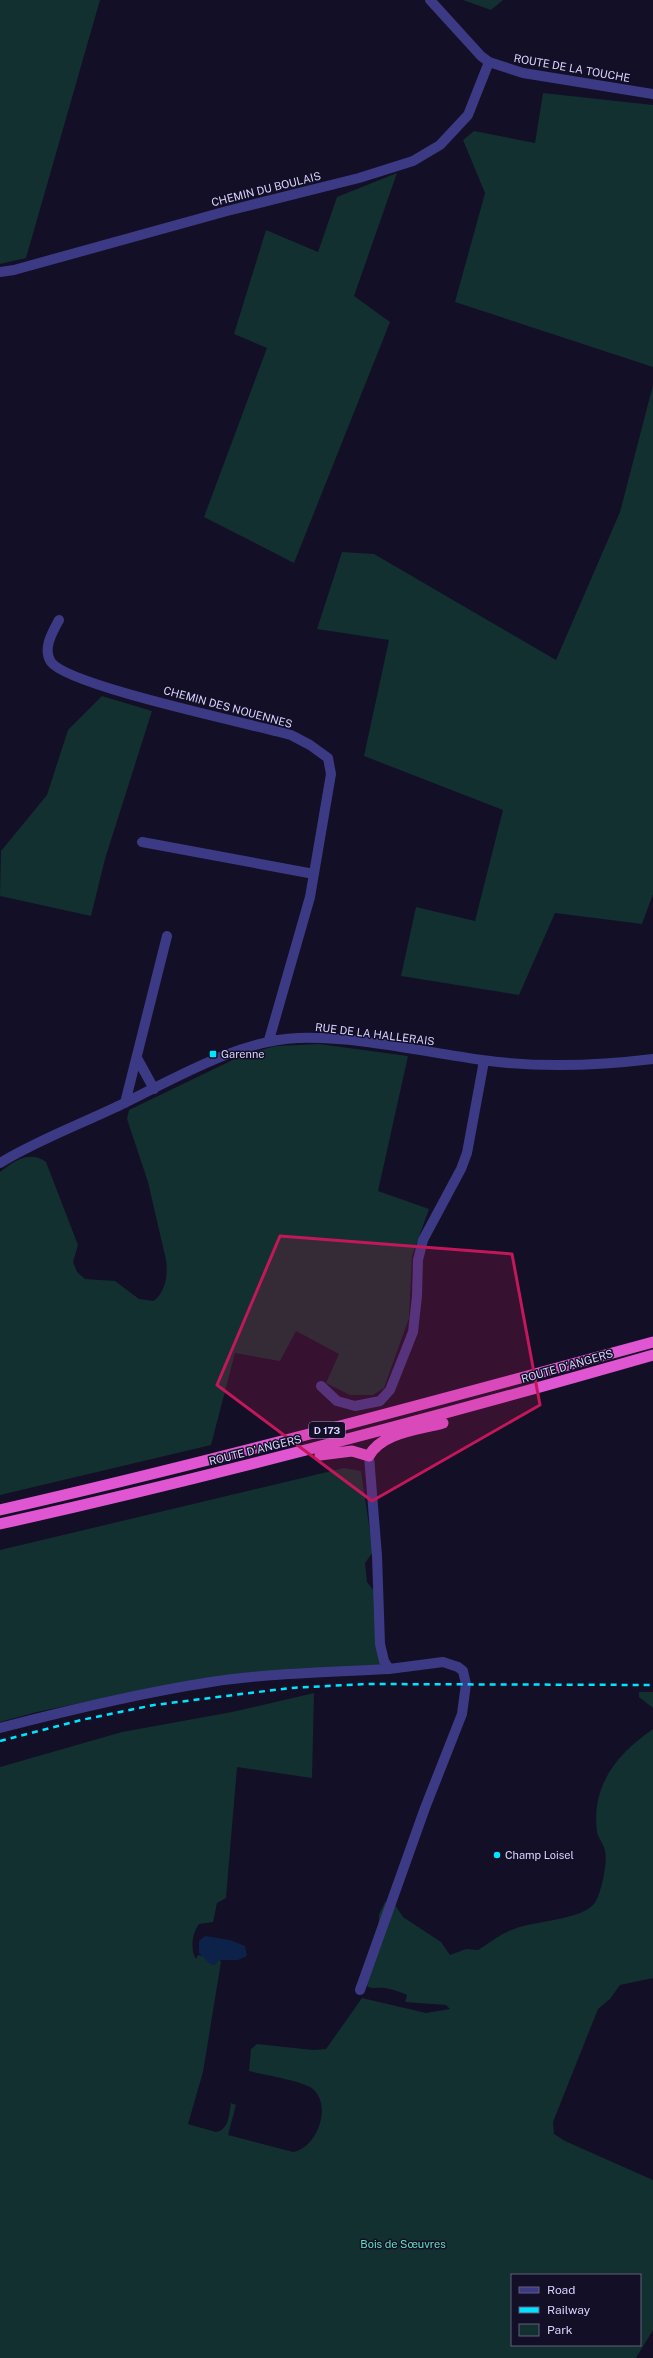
<svg xmlns="http://www.w3.org/2000/svg" width="653" height="2358" font-family="'Public Sans',sans-serif">
  <style>
    .green { fill: #12302f; fill-rule: evenodd }
    .water { fill: #0c2248 }
    .lines { fill: none; stroke-linecap: round; stroke-linejoin: round }
    .minor { stroke: #3d3a85; stroke-width: 10 }
    .tertiary { stroke: #3d3a85; stroke-width: 10 }
    .trunk { stroke: #e055d1; stroke-width: 11 }
    .rail { stroke: #00e5ff; stroke-width: 2.5; stroke-dasharray: 6 5; stroke-linecap: butt }
    .marked { fill: #c2185b; fill-opacity: 0.2; stroke: #c2185b; stroke-width: 3; stroke-linejoin: round }
    .poi-dot { fill: #00e5ff; stroke: #130f26; stroke-width: 1.5 }
    .labels { text-anchor: middle; stroke-width: 3; stroke-linejoin: round; paint-order: stroke }
    .shield { fill: #130f26; stroke: #9e99be; stroke-width: 1 }
    .shield-label { font-size: 10px; font-weight: bold; fill: #d9d4ff }
    .street-label { font-size: 11px; fill: #d9d4ff; stroke: #130f26 }
    .poi-label { font-size: 11px; fill: #d9d4ff; stroke: #130f26; text-anchor: start }
    .park-label { font-size: 11px; fill: #5fe0c0; stroke: #130f26 }
  </style>
  <rect width="100%" height="100%" fill="#130f26"/>
  <path class="green" d="M0 0H100L26 258 0 264Z
    M463 0H503L491 10Z
    M543 93 653 105V367L455 302 485 193 463 140 474 131 535 143Z
    M397 173 354 296 390 322 294 563 204 517 267 348 234 334 266 230 318 252 337 197Z
    M653 385V894L642 924 555 913 519 995 401 976 416 907 475 921 503 810 364 756 389 640 317 629 342 552 374 554 556 660 620 512Z
    M102 696 152 711 105 859 91 916 0 896 1 851 47 795 68 730Z
    M319 1044 408 1056 378 1191 429 1209 412 1256 409 1318 384 1388 373 1395H350L326 1383 339 1354 296 1331 280 1361 235 1353 211 1445 0 1495V1172C14 1161 30 1150 46 1162L78 1245 73 1262 77 1272 85 1279 115 1281 139 1299 154 1301C166 1290 168 1276 166 1260L148 1182 127 1119 129 1110 245 1054 276 1046Z
    M344 1468 361 1471 373 1552 365 1563 367 1582 375 1592 380 1666 133 1692 37 1712 0 1722V1550Z
    M639 1692H653V1708L639 1697Z
    M314 1693 312 1778 237 1767 226 1898 217 1903 213 1922 199 1924C192 1933 190 1950 196 1959L198 1955 220 1960 221 1962 203 2072 188 2124 216 2132C229 2130 229 2114 231 2103L236 2105 228 2135 293 2152C318 2148 334 2102 310 2087 297 2080 265 2075 249 2071L251 2049 257 2044 313 2050 326 2049 362 1998 426 2013 450 2009 446 2005 405 2002 407 1995C400 1992 392 1989 384 1988 378 1987 374 1989 368 1987L366 1982 378 1947 379 1914 385 1902 395 1905 403 1917 441 1942 450 1955 466 1949 478 1950C490 1943 500 1934 514 1929 533 1921 581 1920 594 1904 601 1895 608 1862 605 1851 604 1844 598 1838 597 1832 591 1785 617 1754 653 1729V1978L620 1985 610 1999 598 2009 553 2122 554 2134 565 2141 653 2180V2330L636 2358H0V1767L122 1732 232 1712ZM512 2275H640V2345H512Z"/>
  <path class="water" d="M205 1936 230 1940 245 1946 247 1956 238 1960H219L215 1965 210 1964 199 1953V1941Z"/>
  <g class="lines">
    <path class="minor" d="M0 272 14 270 227 211 359 178 413 161 440 145 468 115 489 62
      M59 620C53 631 42 649 51 662 68 686 252 724 291 735L310 745 328 758 331 774 310 897 269 1040
      M142 842 314 874
      M137 1058 154 1089
      M125 1103 167 936
      M0 1163C36 1141 76 1126 114 1108 169 1082 237 1040 298 1038 358 1036 423 1052 482 1060 539 1068 596 1066 653 1059
      M321 1386 337 1401 355 1406 380 1401 390 1390 413 1332 417 1296 418 1260 423 1240 461 1169 467 1153 484 1061
      M0 1728C69 1710 140 1693 211 1682 270 1673 330 1672 389 1669
      M360 1990 425 1808 462 1714 466 1684 463 1671 458 1667 443 1662 389 1669 384 1661 380 1644 377 1556 369 1456"/>
    <path class="tertiary" d="M430 0 481 56 489 62 523 73 653 94"/>
    <path class="trunk" d="M320 1455 352 1451 369 1456C382 1432 419 1430 443 1423
      M0 1510C219 1460 436 1401 653 1342
      M0 1524C220 1475 437 1417 653 1355"/>
    <path class="rail" d="M0 1741 81 1720 154 1705 290 1688 366 1684 653 1685"/>
  </g>
  <path class="marked" d="M280 1236 512 1254 540 1405 372 1501 217 1385Z"/>
  <g class="poi-dot">
    <rect x="209" y="1050" width="8" height="8" rx="2"/>
    <circle cx="497" cy="1855" r="4"/>
  </g>
  <g class="labels">
    <rect class="shield" x="309" y="1422" width="36" height="16" rx="3"/>
    <g class="shield-label">
      <text x="327" y="1434">D 173</text>
    </g>
    <g class="street-label">
      <text transform="translate(572 68) rotate(10)" y="4">ROUTE DE LA TOUCHE</text>
      <text transform="translate(266 189) rotate(-14)" y="4">CHEMIN DU BOULAIS</text>
      <text transform="translate(228 707) rotate(15)" y="4">CHEMIN DES NOUENNES</text>
      <text transform="translate(375 1034) rotate(7)" y="4">RUE DE LA HALLERAIS</text>
      <text transform="translate(567 1366) rotate(-16)" y="4">ROUTE D'ANGERS</text>
      <text transform="translate(255 1450) rotate(-14)" y="4">ROUTE D'ANGERS</text>
    </g>
    <g class="poi-label">
      <text x="221" y="1058">Garenne</text>
      <text x="505" y="1859">Champ Loisel</text>
    </g>
    <g class="park-label">
      <text x="403" y="2248">Bois de Sœuvres</text>
    </g>
  </g>
  <rect x="511" y="2274" width="130" height="72" fill="#130f26" stroke="#625e7d"/>
  <rect x="519" y="2287" width="20" height="6" fill="#3d3a85" stroke="#625e7d"/>
  <text x="547" y="2294" font-size="12" fill="#d9d4ff">Road</text>
  <rect x="519" y="2307" width="20" height="6" fill="#00e5ff" stroke="#625e7d"/>
  <text x="547" y="2314" font-size="12" fill="#d9d4ff">Railway</text>
  <rect x="519" y="2324" width="20" height="12" fill="#12302f" stroke="#625e7d"/>
  <text x="547" y="2334" font-size="12" fill="#d9d4ff">Park</text>
</svg>
